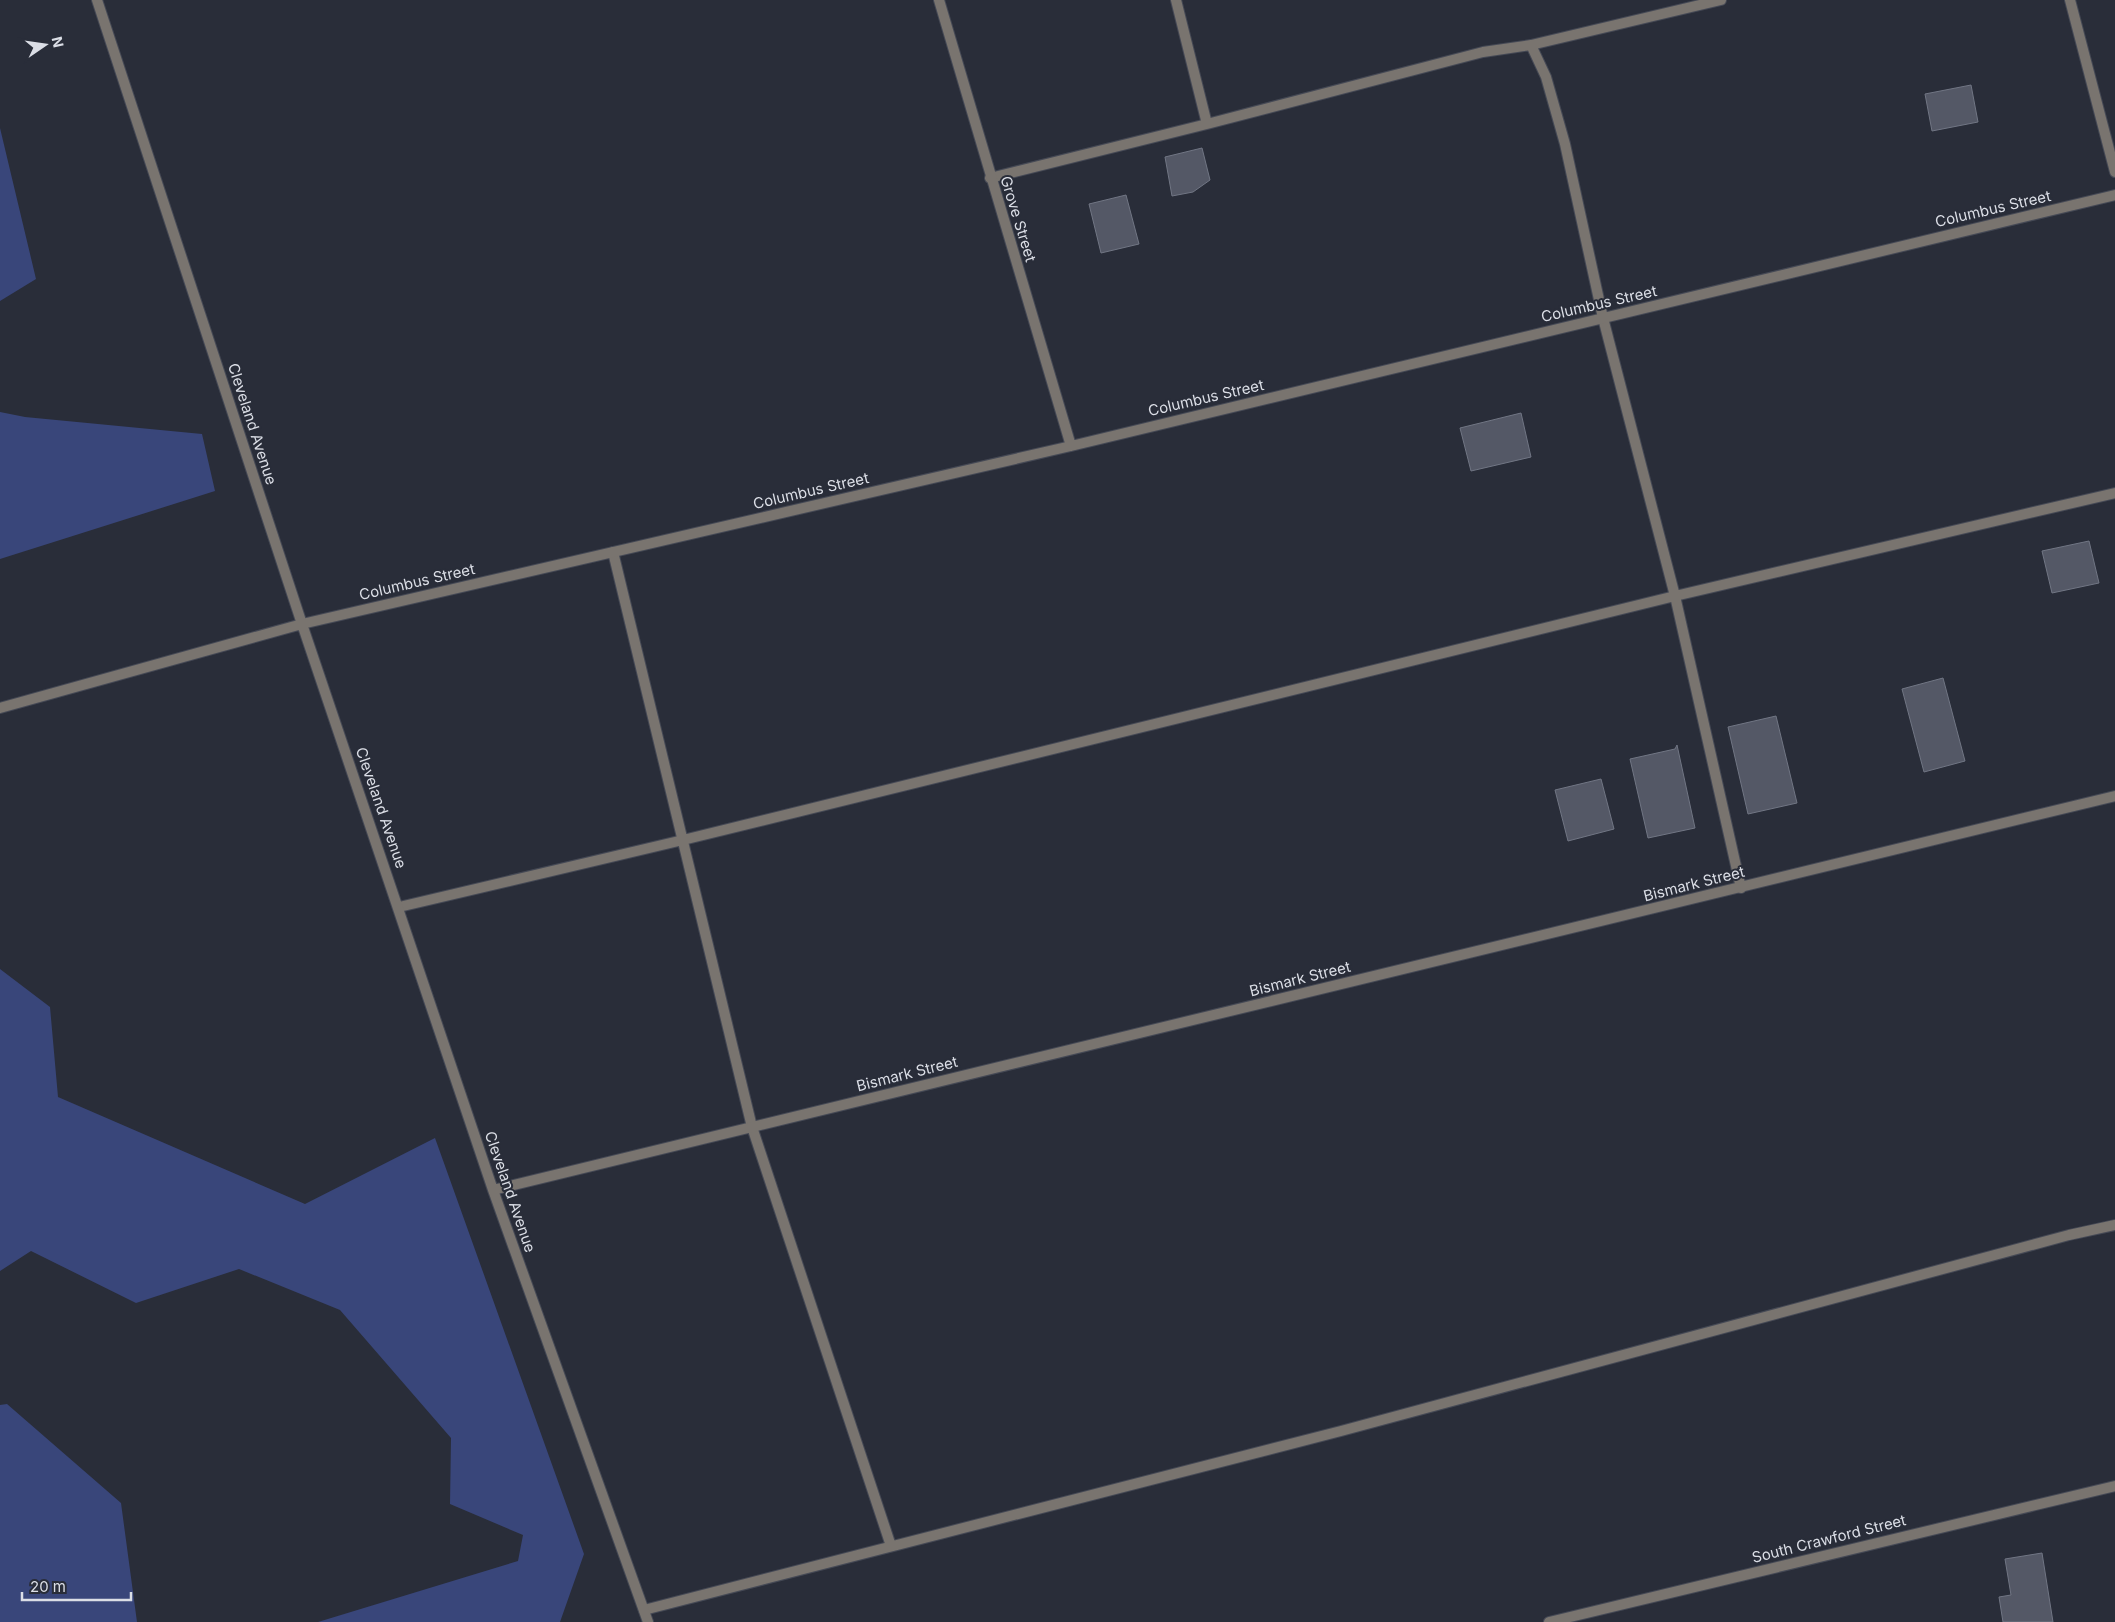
<svg xmlns="http://www.w3.org/2000/svg" width="2115" height="1622" font-family="Inter,sans-serif">
  <style>
    .green { fill: #39467a }
    .building { fill: #545866; stroke: #717684 }
    .lines { fill: none; stroke-linecap: round; stroke-linejoin: round }
    .service-casing { stroke: #454955; stroke-width: 12 }
    .minor-casing { stroke: #454955; stroke-width: 12 }
    .service { stroke: #79746f; stroke-width: 10 }
    .minor { stroke: #79746f; stroke-width: 10 }
    .labels { text-anchor: middle; stroke-width: 4; stroke-linejoin: round; paint-order: stroke }
    .street-label { font-size: 15px; fill: #dbdee6; stroke: #292d39 }
  </style>
  <rect width="100%" height="100%" fill="#292d39"/>
  <path class="green" d="M0 128 36 279 0 301Z
    M0 412 25 417 202 434 215 491 0 559Z
    M0 969 50 1007 58 1097 305 1204 435 1138 584 1554 560 1622H318L518 1561 523 1535 450 1504 451 1438 340 1310 239 1269 136 1303 31 1251 0 1271Z
    M7 1404 121 1503 137 1622H0V1405Z"/>
  <path class="building" d="M1971 85 1978 122 1932 131 1925 94Z
    M1202 148 1210 180 1193 192 1172 196 1165 157Z
    M1126 195 1139 244 1101 253 1089 204Z
    M1521 413 1531 457 1471 471 1460 428Z
    M2089 541 2099 583 2052 593 2042 551Z
    M1943 678 1965 761 1924 772 1902 689Z
    M1776 716 1797 803 1748 814 1728 727Z
    M1677 745 1695 828 1648 838 1630 759 1675 749Z
    M1601 779 1614 829 1568 841 1555 790Z
    M2042 1553 2053 1622H2003L1999 1597 2011 1595 2005 1559Z"/>
  <g class="lines">
    <g class="service-casing">
      <path id="service" d="M1176 0 1207 124
        M2070 0 2115 172
        M1531 45 1546 77 1565 144 1603 318 1675 596 1741 888
        M990 178 1207 124 1483 52 1531 45 1721 0
        M613 552 752 1127 891 1546
        M399 907 683 840 1675 596 2115 493
        M644 1610 1341 1431 2069 1235 2115 1225"/>
    </g>
    <g class="minor-casing">
      <path id="minor" d="M97 0 302 624 493 1190 648 1622
        M939 0 1071 446
        M0 708 302 624 1071 446 2115 195
        M493 1190 2115 796
        M1549 1622 2115 1486"/>
    </g>
    <use href="#service" class="service"/>
    <use href="#minor" class="minor"/>
  </g>
  <g class="labels">
    <g class="street-label">
      <text transform="translate(1993 209) rotate(-13)" y="5">Columbus Street</text>
      <text transform="translate(1018 219) rotate(73)" y="5">Grove Street</text>
      <text transform="translate(1599 304) rotate(-13)" y="5">Columbus Street</text>
      <text transform="translate(1206 398) rotate(-13)" y="5">Columbus Street</text>
      <text transform="translate(252 424) rotate(72)" y="5">Cleveland Avenue</text>
      <text transform="translate(811 491) rotate(-13)" y="5">Columbus Street</text>
      <text transform="translate(417 582) rotate(-13)" y="5">Columbus Street</text>
      <text transform="translate(381 808) rotate(71)" y="5">Cleveland Avenue</text>
      <text transform="translate(1694 884) rotate(-14)" y="5">Bismark Street</text>
      <text transform="translate(1300 979) rotate(-14)" y="5">Bismark Street</text>
      <text transform="translate(907 1074) rotate(-14)" y="5">Bismark Street</text>
      <text transform="translate(510 1192) rotate(71)" y="5">Cleveland Avenue</text>
      <text transform="translate(1829 1539) rotate(-14)" y="5">South Crawford Street</text>
    </g>
  </g>
  <g transform="translate(45 45) rotate(77)" stroke="#292d39" stroke-width="4" paint-order="stroke">
  <path d="M0-4L9 19L0 12L-9 19Z" fill="#dbdee6"/>
  <text y="-8" font-size="14" font-weight="bold" text-anchor="middle" fill="#dbdee6">N</text>
  </g>
  <path d="M22 1592v8h109v-8" fill="none" stroke="#dbdee6" stroke-width="2.5"/>
  <text x="30" y="1592" font-size="15" fill="#dbdee6" stroke="#292d39" stroke-width="4" paint-order="stroke">20 m</text>
</svg>
